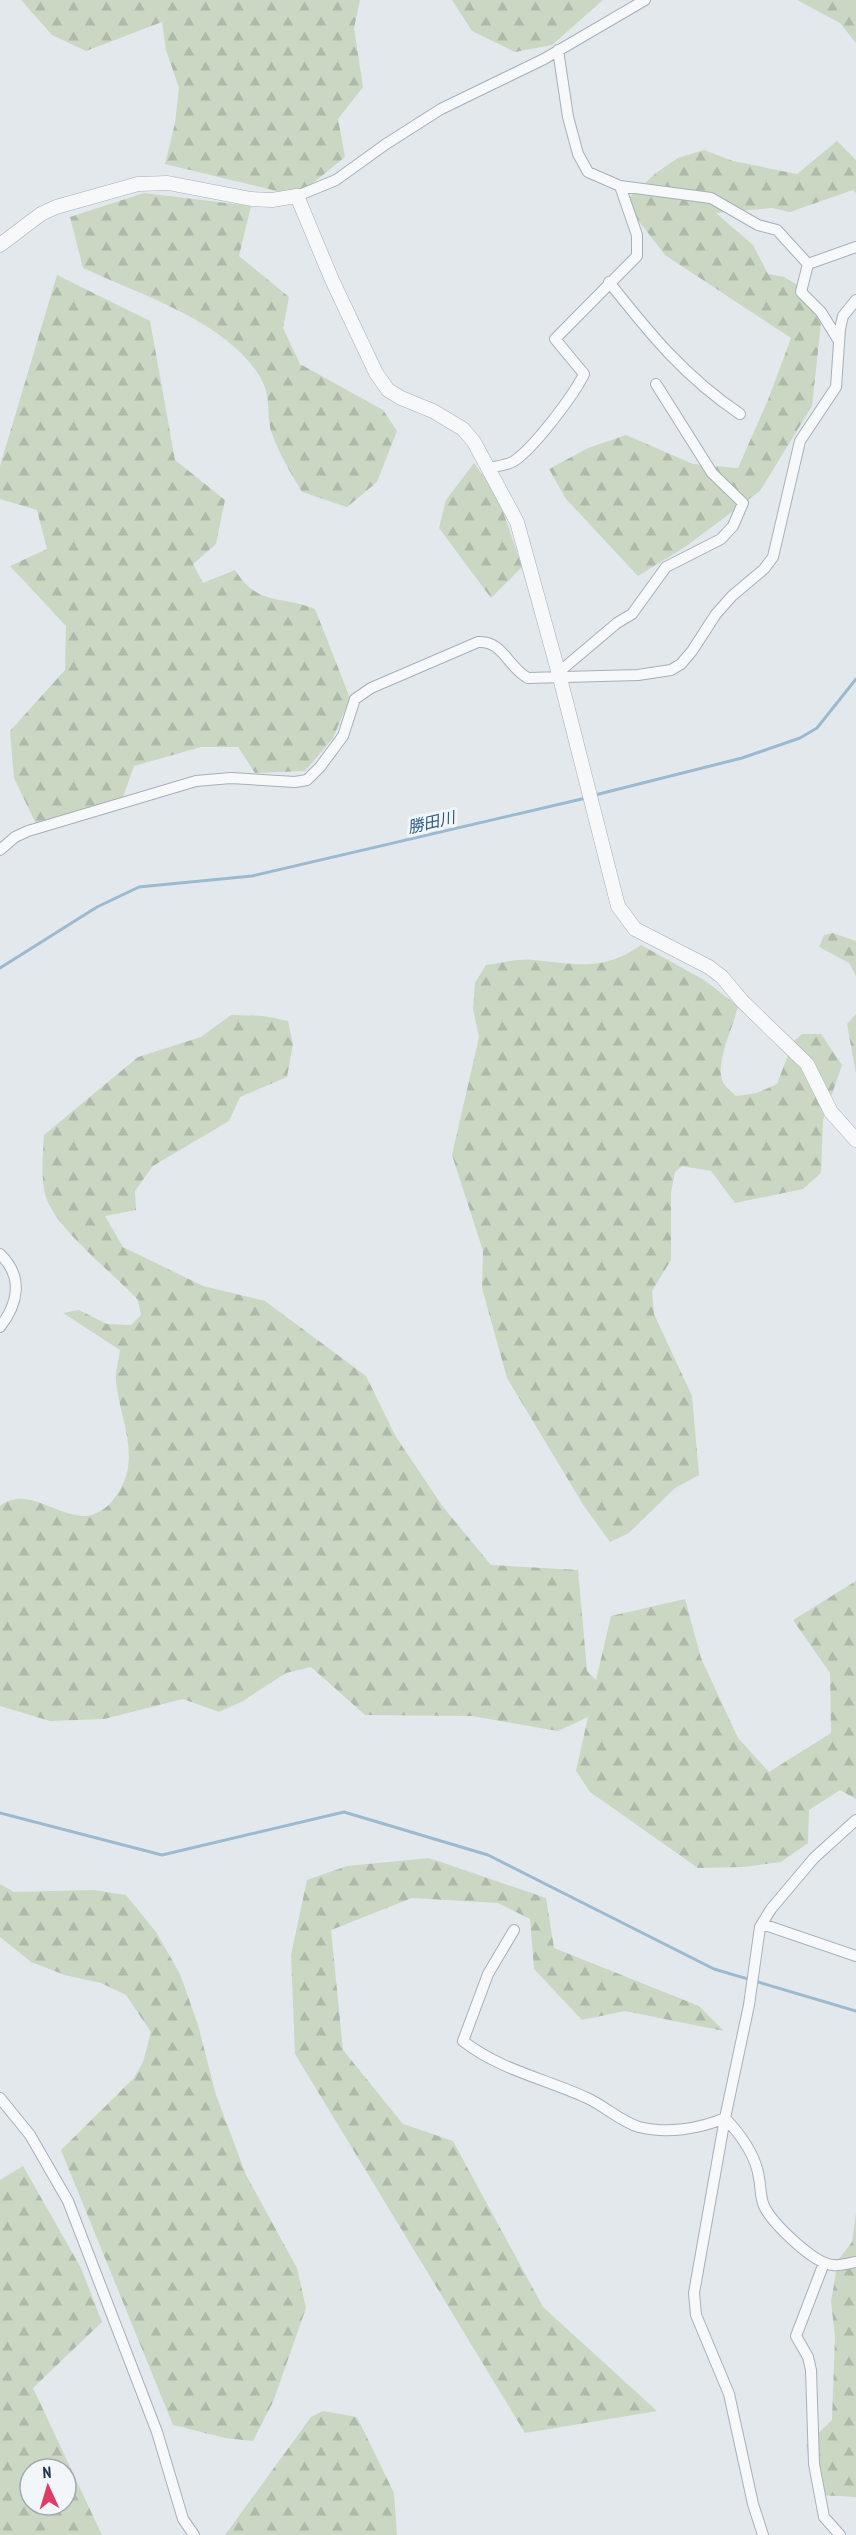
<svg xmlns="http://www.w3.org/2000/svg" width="856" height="2535" font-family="'PT Sans Narrow','Noto Sans JP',sans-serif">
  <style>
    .forest { fill: url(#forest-firs); fill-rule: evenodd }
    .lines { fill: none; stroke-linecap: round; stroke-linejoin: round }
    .stream { stroke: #9bbad0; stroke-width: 3 }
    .minor-casing { stroke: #a7afb8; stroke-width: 12 }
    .tertiary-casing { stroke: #a7afb8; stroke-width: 15 }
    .minor { stroke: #f7f8fa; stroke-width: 10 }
    .tertiary { stroke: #f7f8fa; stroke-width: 14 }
    .labels { text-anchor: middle; stroke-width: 6; stroke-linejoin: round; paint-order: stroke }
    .water-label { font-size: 16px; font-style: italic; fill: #2d5b80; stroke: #f3f6f9 }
  </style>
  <defs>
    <pattern id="forest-firs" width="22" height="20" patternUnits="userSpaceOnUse" patternTransform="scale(1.5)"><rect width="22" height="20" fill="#cad7c3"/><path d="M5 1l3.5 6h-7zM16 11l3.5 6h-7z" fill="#aeb9a9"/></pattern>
  </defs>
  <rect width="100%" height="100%" fill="#e3e8ed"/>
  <path class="forest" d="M21 0H360L354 28 363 87 338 119 345 157 297 196 165 164 175 123 179 88 166 50 162 22 86 51 52 35Z
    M452 0H603L552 45 515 52 472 31Z
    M797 0H856V43L840 23Z
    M837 141 856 160V193L853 190 790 212 772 208 716 213 753 245 768 274 784 277 799 286 815 303 821 323 812 406 760 491 685 547 638 576 566 499 549 469 588 448 626 435 693 464 738 468 768 400 791 338 665 255 624 202 656 173 678 158 704 150 733 161 797 174Z
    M144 193 251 206 239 256 289 297 283 328 300 364 383 410 397 431 377 482 347 507 302 492C291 473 278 452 271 431 266 412 272 397 260 377 228 322 139 294 83 268L70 217Z
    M57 275 150 321 175 460 225 500 216 544 193 564 203 583 235 570C258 607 281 595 315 609L350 698 333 738 305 771 255 773 238 747H201L134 766 123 797 38 828 14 778 10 731 65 670 66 626 10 566 47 549 37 510 0 499V466Z
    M474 463 498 497 522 567 491 598 439 528 446 500Z
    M833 933 856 941V976L849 963 819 947 824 935Z
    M641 945 704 980 738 1006C734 1026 714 1064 723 1082 725 1087 732 1092 736 1096L757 1093 777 1084 793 1042 802 1034H821L842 1065 823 1120 821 1173 803 1189 735 1203 711 1171 682 1166 675 1172 671 1192V1260L652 1291 654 1314 692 1396 699 1475 675 1488 629 1533 610 1542 584 1506 507 1378 482 1288 483 1251 452 1155 479 1037 473 1009 475 983 486 965C501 963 518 958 533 960 577 964 602 972 641 945Z
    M856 1014V1074L847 1024Z
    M231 1015 264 1016 288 1021 293 1044 287 1077 240 1097 229 1121 153 1166 135 1191 136 1210 105 1216 123 1247 203 1286 265 1301 366 1376 396 1437 443 1507 491 1565 578 1570 587 1671 596 1680 611 1616 685 1599 701 1658 738 1738 769 1772 831 1733 830 1673 793 1620 856 1581V1799L840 1790 809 1810 808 1843 781 1862 743 1867 698 1868 590 1792 576 1771 588 1717 558 1731 472 1716 365 1715 311 1667 286 1673 243 1701 219 1712 183 1699 104 1719 50 1721 0 1706V1506C27 1485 56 1517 86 1516 95 1516 108 1507 113 1500 144 1461 121 1425 116 1382 115 1372 119 1360 120 1350L63 1313 79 1310 107 1324 131 1325 141 1315 138 1300C115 1275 58 1230 47 1200 40 1181 43 1155 44 1135L138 1057 201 1037Z
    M429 1858 546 1898 554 1948 699 2006 724 2031 625 2011 582 2020 534 1969 530 1919 498 1903 412 1898 331 1930 343 2050 403 2124 453 2141 543 2307 657 2411 525 2433 295 2054 291 1955 307 1880 347 1866Z
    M0 1884 14 1892 94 1890 126 1895 156 1932 180 1974 198 2025 216 2095 246 2175 297 2268 306 2308 273 2402 253 2441 225 2438 173 2425 61 2150 134 2078 143 2062 151 2032 126 1995 101 1983 65 1975 31 1962 0 1937Z
    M23 2166 81 2268 102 2322 33 2388 102 2535H0V2180ZM30 2469H66V2505H30Z
    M856 2213V2497L818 2495 806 2445 832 2420 835 2336 831 2302 838 2260 852 2242Z
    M323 2411 357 2417 394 2493 397 2535H225L311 2417Z"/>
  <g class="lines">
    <path class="stream" d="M595 795 742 758 800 738 817 728 856 679
      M0 968 97 907 139 887 252 876 586 798
      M0 1813 162 1855 344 1812 488 1855 714 1969 856 2011"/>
    <g class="minor-casing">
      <path id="minor" d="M558 50 568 117 578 154 588 172 620 186 711 198 758 225 777 230 808 264
        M297 196 336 180 386 144 441 109 544 59 645 0
        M609 282C650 334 684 376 740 414
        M839 341 821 312 801 292 808 264 856 247
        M487 468C496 466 506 466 514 461 533 449 574 395 584 374L555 339 637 256V235L620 186
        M559 672 617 623 632 614 666 567 721 539 733 526 743 503 712 473 656 384
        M0 850 15 837 28 831 196 781 231 778 295 782 307 780 320 767 343 736 355 699 371 688 478 642C503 640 508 668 528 678L638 675 671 670 681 664 692 651 716 614 732 596 764 569 773 557 800 441 836 387 840 329 843 316 856 300
        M0 1254C24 1277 18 1304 0 1327
        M762 1924 856 1956
        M514 1930 488 1974 463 2041C500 2070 546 2079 587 2098 605 2106 621 2122 639 2127 667 2134 699 2129 725 2118 741 2135 756 2155 759 2178 761 2187 760 2197 764 2206 772 2223 814 2264 833 2265 840 2266 849 2263 856 2262
        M0 2098 30 2135 68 2201 157 2432 183 2519 194 2535
        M824 2263 796 2336 808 2357 811 2370 814 2464 824 2517 840 2535
        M763 2535 753 2504 729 2394 696 2315 694 2293 725 2118 749 2005 760 1927 771 1909 814 1858 856 1820"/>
    </g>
    <g class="tertiary-casing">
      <path id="tertiary" d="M0 245 41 214 56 207 138 184 168 183 251 199 272 200 297 196 332 280 376 373 388 390 401 398 433 411 463 429 474 442 517 522 560 678 618 906 635 929 709 967 722 977 742 1001 807 1064 831 1112 856 1140"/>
    </g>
    <use href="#minor" class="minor"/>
    <use href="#tertiary" class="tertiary"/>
  </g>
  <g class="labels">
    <g class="water-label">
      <text transform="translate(431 822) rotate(-13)" y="6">勝田川</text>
    </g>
  </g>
  <g transform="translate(48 2487) rotate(356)"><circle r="28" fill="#f3f6f9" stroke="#a2aab2" stroke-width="1.5"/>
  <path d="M0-4.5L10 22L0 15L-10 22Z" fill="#de3c65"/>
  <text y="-9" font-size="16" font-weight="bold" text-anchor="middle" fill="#283747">N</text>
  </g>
</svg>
